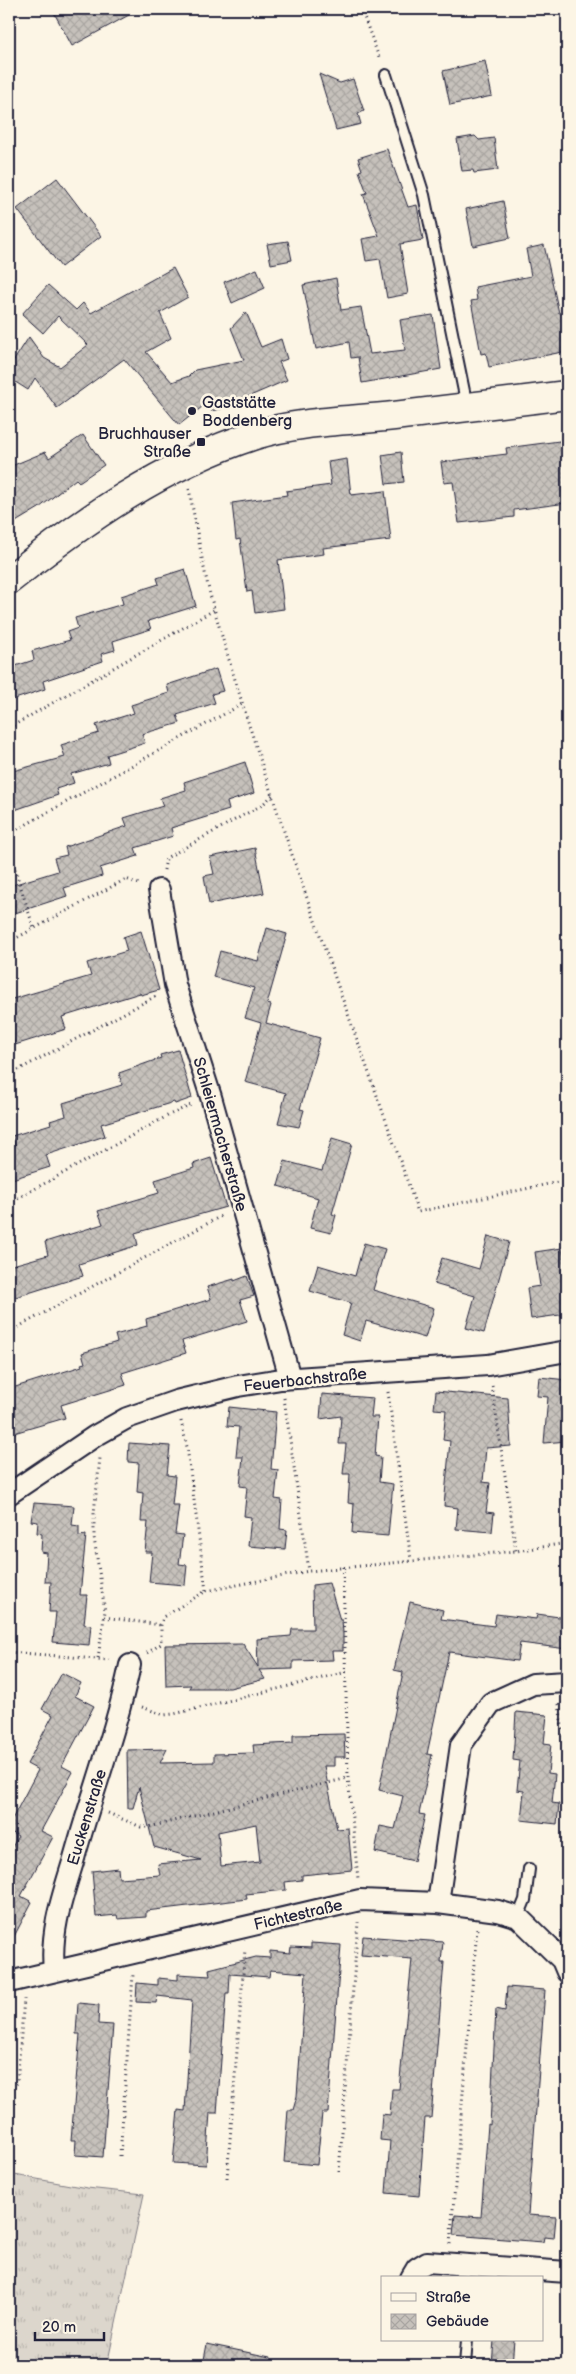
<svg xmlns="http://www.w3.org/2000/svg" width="576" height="2374" font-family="'Balsamiq Sans',sans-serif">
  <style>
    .grass { fill: url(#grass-tufts); stroke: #7f7c84 }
    .building { fill: url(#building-cross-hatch); stroke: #22223b; fill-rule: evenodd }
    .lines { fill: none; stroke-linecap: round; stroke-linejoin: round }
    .lane-casing { stroke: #22223b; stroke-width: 14 }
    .street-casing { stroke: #22223b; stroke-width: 24 }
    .secondary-casing { stroke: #22223b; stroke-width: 31 }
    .path { stroke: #22223b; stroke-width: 3; stroke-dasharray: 1 4; stroke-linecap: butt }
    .lane { stroke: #fcf5e5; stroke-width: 10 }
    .street { stroke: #fcf5e5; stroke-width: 20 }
    .secondary { stroke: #fcf5e5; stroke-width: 28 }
    .poi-dot { fill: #22223b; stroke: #fcf5e5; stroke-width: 2 }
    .labels { text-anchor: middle; stroke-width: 5; stroke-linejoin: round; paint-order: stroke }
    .poi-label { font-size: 16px; fill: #22223b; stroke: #fcf5e5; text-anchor: start }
    .street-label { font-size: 16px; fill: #22223b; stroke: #fcf5e5 }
  </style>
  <defs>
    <pattern id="grass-tufts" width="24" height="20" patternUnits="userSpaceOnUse" patternTransform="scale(1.25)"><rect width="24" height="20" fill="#dcd6cc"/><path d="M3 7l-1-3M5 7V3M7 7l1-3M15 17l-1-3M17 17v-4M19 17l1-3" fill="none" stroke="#bcb7b0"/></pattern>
    <pattern id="building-cross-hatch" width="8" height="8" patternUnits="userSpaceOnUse" patternTransform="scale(1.25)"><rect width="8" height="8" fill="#c6c1bb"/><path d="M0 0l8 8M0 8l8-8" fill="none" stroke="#aaa6a2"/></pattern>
  </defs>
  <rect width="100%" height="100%" fill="#fcf5e5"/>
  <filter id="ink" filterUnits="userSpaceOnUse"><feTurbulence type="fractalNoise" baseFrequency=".02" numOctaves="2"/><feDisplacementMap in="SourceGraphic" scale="10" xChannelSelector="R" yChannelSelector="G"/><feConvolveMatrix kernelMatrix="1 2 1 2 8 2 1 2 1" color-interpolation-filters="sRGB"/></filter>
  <g filter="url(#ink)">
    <path class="grass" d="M9 2174 87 2188 144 2194 107 2365H9Z"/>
    <path class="building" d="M52 9H140L72 46Z
      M485 61 492 96 450 105 443 71Z
      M319 74 340 83 353 79 364 111 358 114 361 124 336 130Z
      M475 136 479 140 494 138 498 170 474 173 473 170 462 171 457 139Z
      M387 149 408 207 417 205 423 240 400 244 408 294 387 298 380 259 366 261 362 239 379 236 363 194 367 193 359 171 362 170 358 158Z
      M57 178 101 236 61 267 17 209Z
      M503 201 510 238 473 246 466 209Z
      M288 241 292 260 271 264 267 244Z
      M544 245 559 313 567 311V351L489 367 486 353 481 354 471 301 477 300 475 287 531 276 526 249Z
      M173 268 188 297 160 313 171 338 146 352 172 382 189 376 195 370 244 360 231 328 246 312 261 347 281 339 287 359 279 362 287 380 234 403 235 406 211 411 207 403 179 425 124 359 57 408 35 378 28 390 9 378V368L29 337 44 358 60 367 88 345 58 316 43 333 22 314 48 285 76 310 83 303 91 313Z
      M257 269 265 288 232 303 224 282Z
      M336 278 341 310 361 307 370 354 405 350 400 320 433 315 441 369 362 383 358 357 351 358 349 342 316 349 303 285Z
      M83 435 104 465 79 482 76 479 39 508 9 526V467L45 452 49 458Z
      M567 440V461H564L567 503 514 510V517L459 523 453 482 444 483 441 462 507 454 506 448Z
      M401 452 404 482 386 484 382 455Z
      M347 459 351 495 385 491 391 540 323 548 324 554 278 560 284 609 255 613 252 591 247 592 240 539 236 540 232 503 287 495 286 491 331 485 328 462Z
      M185 569 196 606 148 621 151 629 113 641 115 650 101 654 103 661 43 681 45 689 9 701V668L34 660 32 651 70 640 67 632 78 628 75 618 123 604 121 596 159 584 157 578Z
      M216 669 223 691 212 694 215 703 177 715 180 723 142 734 145 743 107 755 109 763 71 774 74 783 56 789 58 795 9 812V772L65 757 61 745 99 733 96 725 134 713 131 705 169 693 167 685Z
      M245 762 254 793 227 802 229 810 171 828 173 836 135 848 138 856 100 868 102 876 64 888 67 896 9 915V886L58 871 54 858 67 855 65 847 127 826 124 818 163 806 160 798 186 790 184 782Z
      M255 848 264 893 209 904 204 876 214 874 210 857Z
      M267 928 287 934 267 1004 271 1005 266 1023 320 1038 300 1109 304 1110 299 1127 278 1123 286 1093 245 1082 261 1023 245 1018 254 988 213 977 220 951 258 961Z
      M141 931 159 990 141 995 140 993 62 1017 66 1029 15 1045 13 1037 9 1038V1000L91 976 87 963 127 951 123 937Z
      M178 1050 192 1098 175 1104 174 1102 101 1124 105 1136 46 1155 50 1167 9 1180V1147L15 1145 12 1136 51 1124 50 1121 66 1116 63 1103 122 1085 119 1073 161 1058 160 1055Z
      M332 1138 352 1144 332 1214 336 1215 331 1233 310 1228 318 1198 278 1186 285 1161 322 1171Z
      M211 1158 226 1207 135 1233 138 1245 79 1264 83 1276 9 1299V1266L48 1255 45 1242 103 1224 98 1211 159 1193 155 1180 194 1168 193 1164Z
      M488 1236 509 1242 484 1333 466 1328 475 1296 434 1284 442 1258 479 1269Z
      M364 1243 385 1249 373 1290 434 1308 425 1338 366 1321 360 1341 342 1335 351 1303 310 1291 318 1265 355 1276Z
      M562 1248 567 1286V1314L531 1319 527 1288 540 1286 535 1252Z
      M247 1276 254 1296 240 1300 247 1321 182 1341 186 1353 122 1373 126 1385 61 1405 65 1418 14 1433 9 1416V1389L82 1366 81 1364 85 1363 82 1353 117 1342 115 1335 147 1326 146 1319 211 1299 207 1287 234 1279V1281Z
      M539 1377 567 1380V1441L544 1443 548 1397 537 1396Z
      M436 1391 508 1398 511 1446 486 1448 483 1482 490 1483 486 1512 494 1513 492 1532 456 1529 458 1508 444 1506 450 1441 443 1440 446 1410 434 1409Z
      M322 1394 373 1398 371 1417H378L375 1456 381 1457 379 1482 393 1484 388 1536 352 1533 354 1504 348 1503 350 1474H343L346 1444H339L341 1416 320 1419Z
      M229 1407 276 1412 271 1469 278 1470 275 1499 282 1500 280 1529 287 1530 285 1549 248 1546 251 1517 244 1516 247 1487 240 1486 243 1457H236L239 1427 227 1426Z
      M129 1443 170 1446 167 1475 175 1476 172 1505H179L175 1534 183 1535 179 1564 187 1565 185 1585 149 1582 152 1552H145L148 1522H141L143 1493 137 1492 139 1463 128 1462Z
      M34 1503 74 1506 72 1525 79 1526V1536L86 1535 80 1595H87L84 1624 91 1625 89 1645 53 1642 56 1612H49L51 1582H45L47 1553 41 1552 42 1534 37 1533 38 1522 31 1521Z
      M329 1583 340 1620H342L343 1633V1651H332L333 1660 293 1661V1669L259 1670 265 1679 230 1688H189L191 1685 166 1686 165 1645 243 1644 258 1667 257 1639 291 1636 292 1629H313L312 1585Z
      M410 1602 443 1610 441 1619 494 1626 496 1614 536 1619 537 1614 567 1618V1649L520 1643 517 1661 449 1652 427 1754 432 1755 419 1814 425 1815 414 1861 375 1852 380 1826 395 1829 403 1796 379 1790 403 1672 394 1670Z
      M62 1673 81 1683 75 1696 94 1706 62 1766 73 1772 41 1831 53 1837 21 1896 32 1902 9 1946V1853L18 1836 9 1831V1825L38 1770 27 1764 53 1715 42 1709Z
      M516 1712 547 1715 544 1743 551 1744 548 1773 555 1774 552 1803 559 1804 557 1824 521 1820 524 1791 517 1790 520 1761 513 1760Z
      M344 1734 345 1757H334V1766H324L337 1829 348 1828 352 1870 302 1875V1880L285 1882 286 1890 246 1894 247 1899 146 1911V1917L118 1919 117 1915 96 1917 92 1871 118 1868 119 1878 160 1875 158 1864 201 1860 154 1847 139 1787 133 1808H128L127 1750 167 1749 160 1763 214 1762V1754L254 1753 253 1745 293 1743V1735ZM256 1824 260 1862 221 1866 218 1832Z
      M363 1936 443 1942 441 1962H444L431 2118H425L419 2196 386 2193 390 2141 380 2140 382 2114 390 2115 392 2089H399L412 1959 361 1955Z
      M311 1943 341 1945 328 2113H322L317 2165 284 2162 288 2110H293L297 2096 306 1973 270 1970 269 1977 230 1974 229 1993H226L217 2113H210L206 2165 173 2163 178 2110 185 2111 192 2000 157 1996 156 2003 136 2002 137 1983 158 1985V1978L178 1980V1974L210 1976 209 1969 256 1957 270 1958V1951L290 1953 291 1947 311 1948Z
      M507 1987 545 1990 528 2215 556 2217 554 2238 544 2237 543 2242 453 2235 455 2215 481 2217 488 2124 490 2125 496 2009 505 2011Z
      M78 2003 99 2005 98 2024 113 2025 103 2157 75 2155 76 2140H71L80 2034H76Z
      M494 2340H514L512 2365H492Z
      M207 2344 270 2357 269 2365H203Z"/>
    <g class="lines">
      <g class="lane-casing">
        <path id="lane" d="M386 75 424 195 467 406
          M518 1917 525 1900 529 1869
          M465 2365 467 2340"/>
      </g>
      <g class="street-casing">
        <path id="street" d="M159 890 175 985 211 1097 290 1378
          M9 1494 95 1436 127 1418 176 1401 238 1386 281 1379 488 1365 567 1351
          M438 1903 461 1745 491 1703 533 1684 567 1682
          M54 1970C50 1932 62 1898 73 1862 91 1796 116 1732 130 1665
          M9 1982 360 1900 438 1903 498 1911 518 1917 562 1960 567 1972
          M411 2278 417 2268 427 2262 567 2272"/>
      </g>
      <g class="secondary-casing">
        <path id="secondary" d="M9 580C84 520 163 465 255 435 300 421 348 421 394 416 452 409 510 402 567 395"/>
      </g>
      <path class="path" d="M361 9 380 60
        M189 489C197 529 203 572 215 612 273 815 349 1013 418 1212L567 1180
        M9 728 214 610
        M9 834 244 703
        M9 850 34 929
        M164 870 166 858 262 805 273 795
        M9 942 126 879 139 884
        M9 1075 156 996
        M9 1203 171 1114 191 1105
        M9 1332 223 1215
        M492 1386 516 1551
        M388 1392 411 1560
        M284 1398 309 1571 516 1551 567 1543
        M181 1421 187 1447 206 1591
        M343 1567 348 1777 358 1879
        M104 1617 161 1625
        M9 1652 109 1660
        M147 1653 161 1644V1625L163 1617 206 1591 309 1571
        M98 1658 105 1611 94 1538V1513L100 1458
        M559 1704 567 1763
        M142 1707 164 1715 174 1714 347 1672
        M108 1813 141 1827H149L348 1778
        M9 2091 17 2083 24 1999
        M120 2156 133 1975
        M339 2172 358 1922
        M227 2178 245 1949
        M450 2244 477 1929"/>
      <use href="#lane" class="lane"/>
      <use href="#street" class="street"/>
      <use href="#secondary" class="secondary"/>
    </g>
  </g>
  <g class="poi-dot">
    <circle cx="192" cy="411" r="5"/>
    <rect x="196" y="437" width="10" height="10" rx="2.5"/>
  </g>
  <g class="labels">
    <g class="poi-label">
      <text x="202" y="408">Gaststätte<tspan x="202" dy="18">Boddenberg</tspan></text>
      <text x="191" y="439" text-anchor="end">Bruchhauser<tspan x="191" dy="18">Straße</tspan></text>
    </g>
    <g class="street-label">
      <text transform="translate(221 1134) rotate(74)" y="6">Schleiermacherstraße</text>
      <text transform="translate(305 1379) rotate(-6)" y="6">Feuerbachstraße</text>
      <text transform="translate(86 1817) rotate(-73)" y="6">Euckenstraße</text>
      <text transform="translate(298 1914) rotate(-13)" y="6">Fichtestraße</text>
    </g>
  </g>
  <rect width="576" height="2374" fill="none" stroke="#fcf5e5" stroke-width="30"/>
  <rect x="15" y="15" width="546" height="2344" fill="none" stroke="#22223b" stroke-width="2" filter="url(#ink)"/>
  <rect x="381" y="2276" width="162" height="65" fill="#fcf5e5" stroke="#a5a1a1"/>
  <rect x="391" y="2293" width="25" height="8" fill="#fcf5e5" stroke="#a5a1a1"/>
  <text x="426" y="2302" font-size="15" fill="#22223b">Straße</text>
  <rect x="391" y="2314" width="25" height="15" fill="url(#building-cross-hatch)" stroke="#a5a1a1"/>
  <text x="426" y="2326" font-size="15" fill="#22223b">Gebäude</text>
  <path d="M35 2332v8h69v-8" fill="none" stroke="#22223b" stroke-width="2.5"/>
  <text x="42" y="2332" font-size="15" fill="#22223b" stroke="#fcf5e5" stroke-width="4" paint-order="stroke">20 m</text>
</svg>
